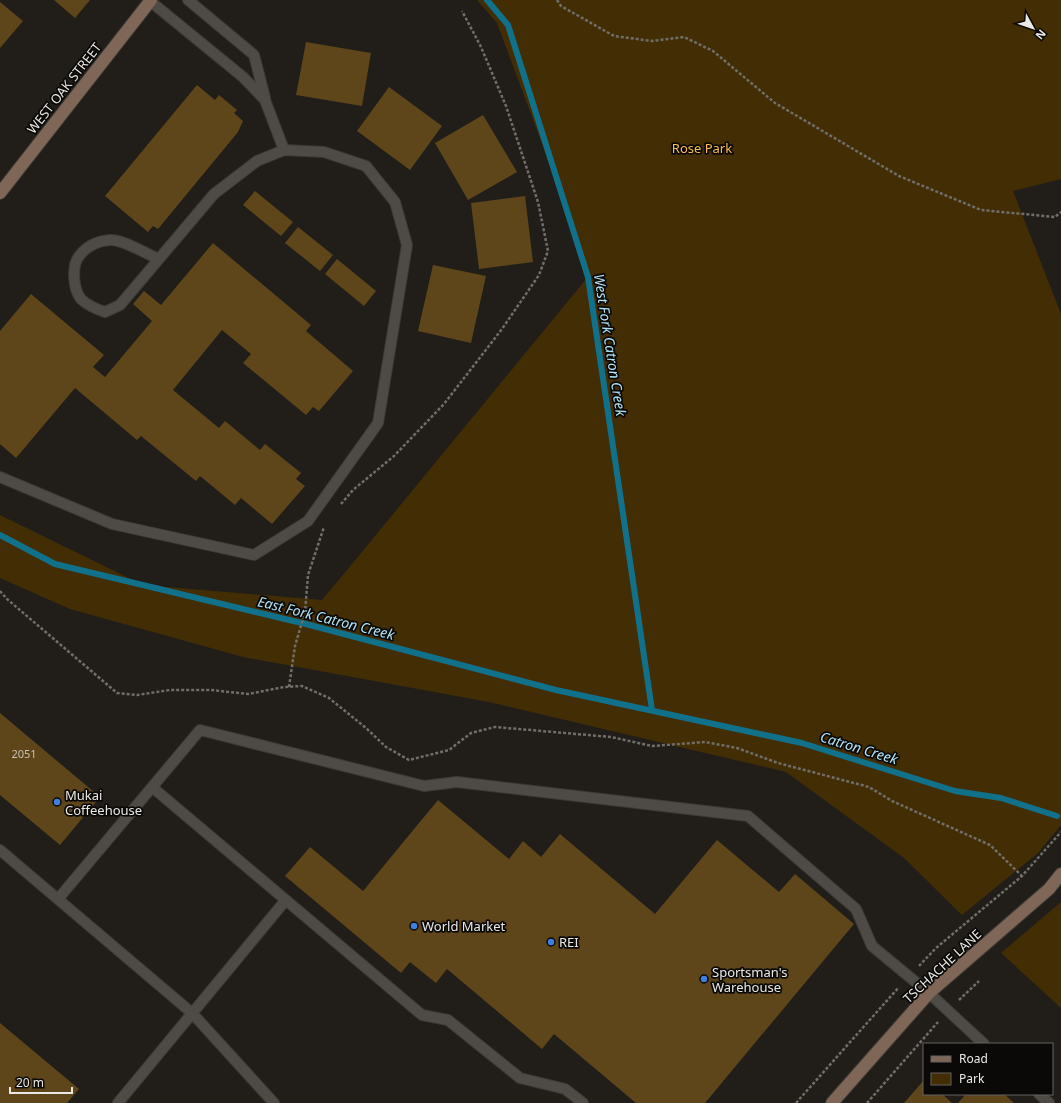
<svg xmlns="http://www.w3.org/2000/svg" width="1061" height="1103" font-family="'Noto Sans',sans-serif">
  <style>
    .green { fill: #432d04 }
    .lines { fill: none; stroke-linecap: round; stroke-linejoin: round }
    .stream { stroke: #11718b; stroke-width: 6 }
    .building { fill: #5e451a }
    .lane-casing { stroke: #3c3a36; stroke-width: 12 }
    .secondary-casing { stroke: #3c3a36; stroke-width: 14 }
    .path { stroke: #706e6a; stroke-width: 2.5; stroke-dasharray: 3 2; stroke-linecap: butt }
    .lane { stroke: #4e4b46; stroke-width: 10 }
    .secondary { stroke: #806657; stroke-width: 12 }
    .shop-dot { fill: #3f7fe0; stroke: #0a0907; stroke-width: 1.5 }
    .labels { text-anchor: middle; stroke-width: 3.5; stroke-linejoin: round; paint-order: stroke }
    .number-label { font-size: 11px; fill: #c8c0b3 }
    .street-label { font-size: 13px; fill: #ebe9e6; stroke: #0a0907 }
    .park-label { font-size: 13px; fill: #fcbd4f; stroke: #0a0907 }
    .poi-label { font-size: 13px; fill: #ebe9e6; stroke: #0a0907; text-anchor: start }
    .water-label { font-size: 14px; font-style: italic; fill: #b1e3f6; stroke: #0a0907 }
  </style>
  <rect width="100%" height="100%" fill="#211e1a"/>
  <path class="green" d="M477 0H1061V179L1013 191 1061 314V825L1038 853 962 915 904 858 786 772 489 702 243 657 70 609 0 578V515L143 585 322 600 352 564 587 278 582 251 497 23Z
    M1061 902V1008L1001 953Z"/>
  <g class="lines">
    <path class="stream" d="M487 0 508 25 588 277 652 710
      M0 535 55 564 306 624 556 690 802 743 955 791 1001 798 1057 816"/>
  </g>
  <path class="building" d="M54 0H90L75 18Z
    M0 2 23 21 0 48Z
    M306 42 371 53 362 106 296 95Z
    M197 85 215 100 219 95 237 110 234 113 243 121 238 132 158 229 153 226 148 232 105 196Z
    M389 87 442 126 410 170 357 131Z
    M483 115 517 172 468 200 435 143Z
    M255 191 293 222 281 236 243 205Z
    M525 196 533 262 479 269 471 203Z
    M298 227 333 255 320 271 285 243Z
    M213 243 311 325 306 331 353 371 319 411 313 407 306 415 243 363 251 354 222 330 173 390 219 428 225 421 260 450 265 444 301 473 296 479 305 486 272 524 241 498 235 505 200 476 196 481 141 436 137 440 75 388 16 458 0 444V331L31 294 104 355 93 367 105 377 152 321 133 304 144 291 161 305Z
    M337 259 376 291 364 306 325 274Z
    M433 265 486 276 471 343 418 331Z
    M0 713 100 797 60 845 0 795Z
    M438 800 509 859 523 841 541 857 560 834 655 914 717 840 779 892 795 874 854 924 705 1103H636L554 1034 542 1049 447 969 436 983 410 962 401 973 285 876 310 847 363 891Z
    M0 1023 79 1089 67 1103H0Z
    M924 1080V1094H942L952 1103H904Z
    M966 1094H1004L1014 1103H958Z"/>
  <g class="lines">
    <g class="lane-casing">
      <path id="lane" d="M188 0 254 55 265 98
        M159 259C146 254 123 239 110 240 98 241 87 246 80 255 71 265 73 289 81 299 88 306 96 309 105 312L120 305 214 194 257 161 284 150
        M0 477 112 524 254 555 308 521 378 423 407 245 395 202 366 166 324 152 284 150 265 100 243 77 150 1
        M152 787 422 1015 448 1020 520 1078 565 1089 583 1103
        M0 850 192 1013 274 1103
        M58 899 200 730 424 786 457 782 748 816 856 909 872 946 929 993 984 1044
        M1039 1094 1049 1103
        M118 1103 285 901"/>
    </g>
    <g class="secondary-casing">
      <path id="secondary" d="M0 193 151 0
        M832 1103 929 993 1049 889 1061 874"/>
    </g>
    <path class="path" d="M557 0 561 6 614 36 652 41 684 37 713 51 775 103 899 176 981 210 1055 217 1061 212
      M341 504 353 490 394 456 444 404 502 329 539 275 548 251 538 202 506 106 481 47 462 11
      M0 591 7 599 117 693 137 695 170 690H211L248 694 284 687 302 686 329 698 366 728 386 747 409 760 449 750 471 733 495 727 611 737 652 746 705 742 737 748 778 763 869 787 892 801 990 845 1022 876
      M289 687 295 646 305 612 308 575 324 527
      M919 966 936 948 1022 876 1061 832
      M959 1000 979 981
      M796 1103 899 987
      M867 1103 938 1022"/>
    <use href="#lane" class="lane"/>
    <use href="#secondary" class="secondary"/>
  </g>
  <g class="shop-dot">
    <circle cx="57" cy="802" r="4"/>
    <circle cx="414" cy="926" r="4"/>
    <circle cx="551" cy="942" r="4"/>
    <circle cx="704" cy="979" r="4"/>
  </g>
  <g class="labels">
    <g class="number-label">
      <text x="24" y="758">2051</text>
    </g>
    <g class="street-label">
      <text transform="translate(64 88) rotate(-52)" y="5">WEST OAK STREET</text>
      <text transform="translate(942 966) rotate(-43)" y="5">TSCHACHE LANE</text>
    </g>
    <g class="park-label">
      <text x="702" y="153">Rose Park</text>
    </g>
    <g class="poi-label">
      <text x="65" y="800">Mukai<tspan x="65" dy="15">Coffeehouse</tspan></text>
      <text x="422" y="931">World Market</text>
      <text x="559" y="947">REI</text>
      <text x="712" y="977">Sportsman's<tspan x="712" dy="15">Warehouse</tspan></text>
    </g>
    <g class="water-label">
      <text transform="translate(610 345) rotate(81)" y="5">West Fork Catron Creek</text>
      <text transform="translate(326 618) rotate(14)" y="5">East Fork Catron Creek</text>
      <text transform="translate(859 748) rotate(17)" y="5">Catron Creek</text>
    </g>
  </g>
  <rect x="923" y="1043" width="130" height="52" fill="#0a0907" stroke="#646360"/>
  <rect x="931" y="1056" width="20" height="6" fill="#806657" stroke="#646360"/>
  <text x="959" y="1063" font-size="12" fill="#ebe9e6">Road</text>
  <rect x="931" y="1073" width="20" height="12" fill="#432d04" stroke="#646360"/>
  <text x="959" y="1083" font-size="12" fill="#ebe9e6">Park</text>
  <g transform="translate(1033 28) rotate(130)" stroke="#0a0907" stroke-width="3" paint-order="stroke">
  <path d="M0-3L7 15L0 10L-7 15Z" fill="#ebe9e6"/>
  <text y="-6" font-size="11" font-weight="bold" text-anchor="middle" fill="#ebe9e6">N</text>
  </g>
  <path d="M10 1087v6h62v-6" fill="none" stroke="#ebe9e6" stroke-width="2"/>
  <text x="16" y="1087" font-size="12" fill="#ebe9e6" stroke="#0a0907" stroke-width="3" paint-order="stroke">20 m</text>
</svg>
